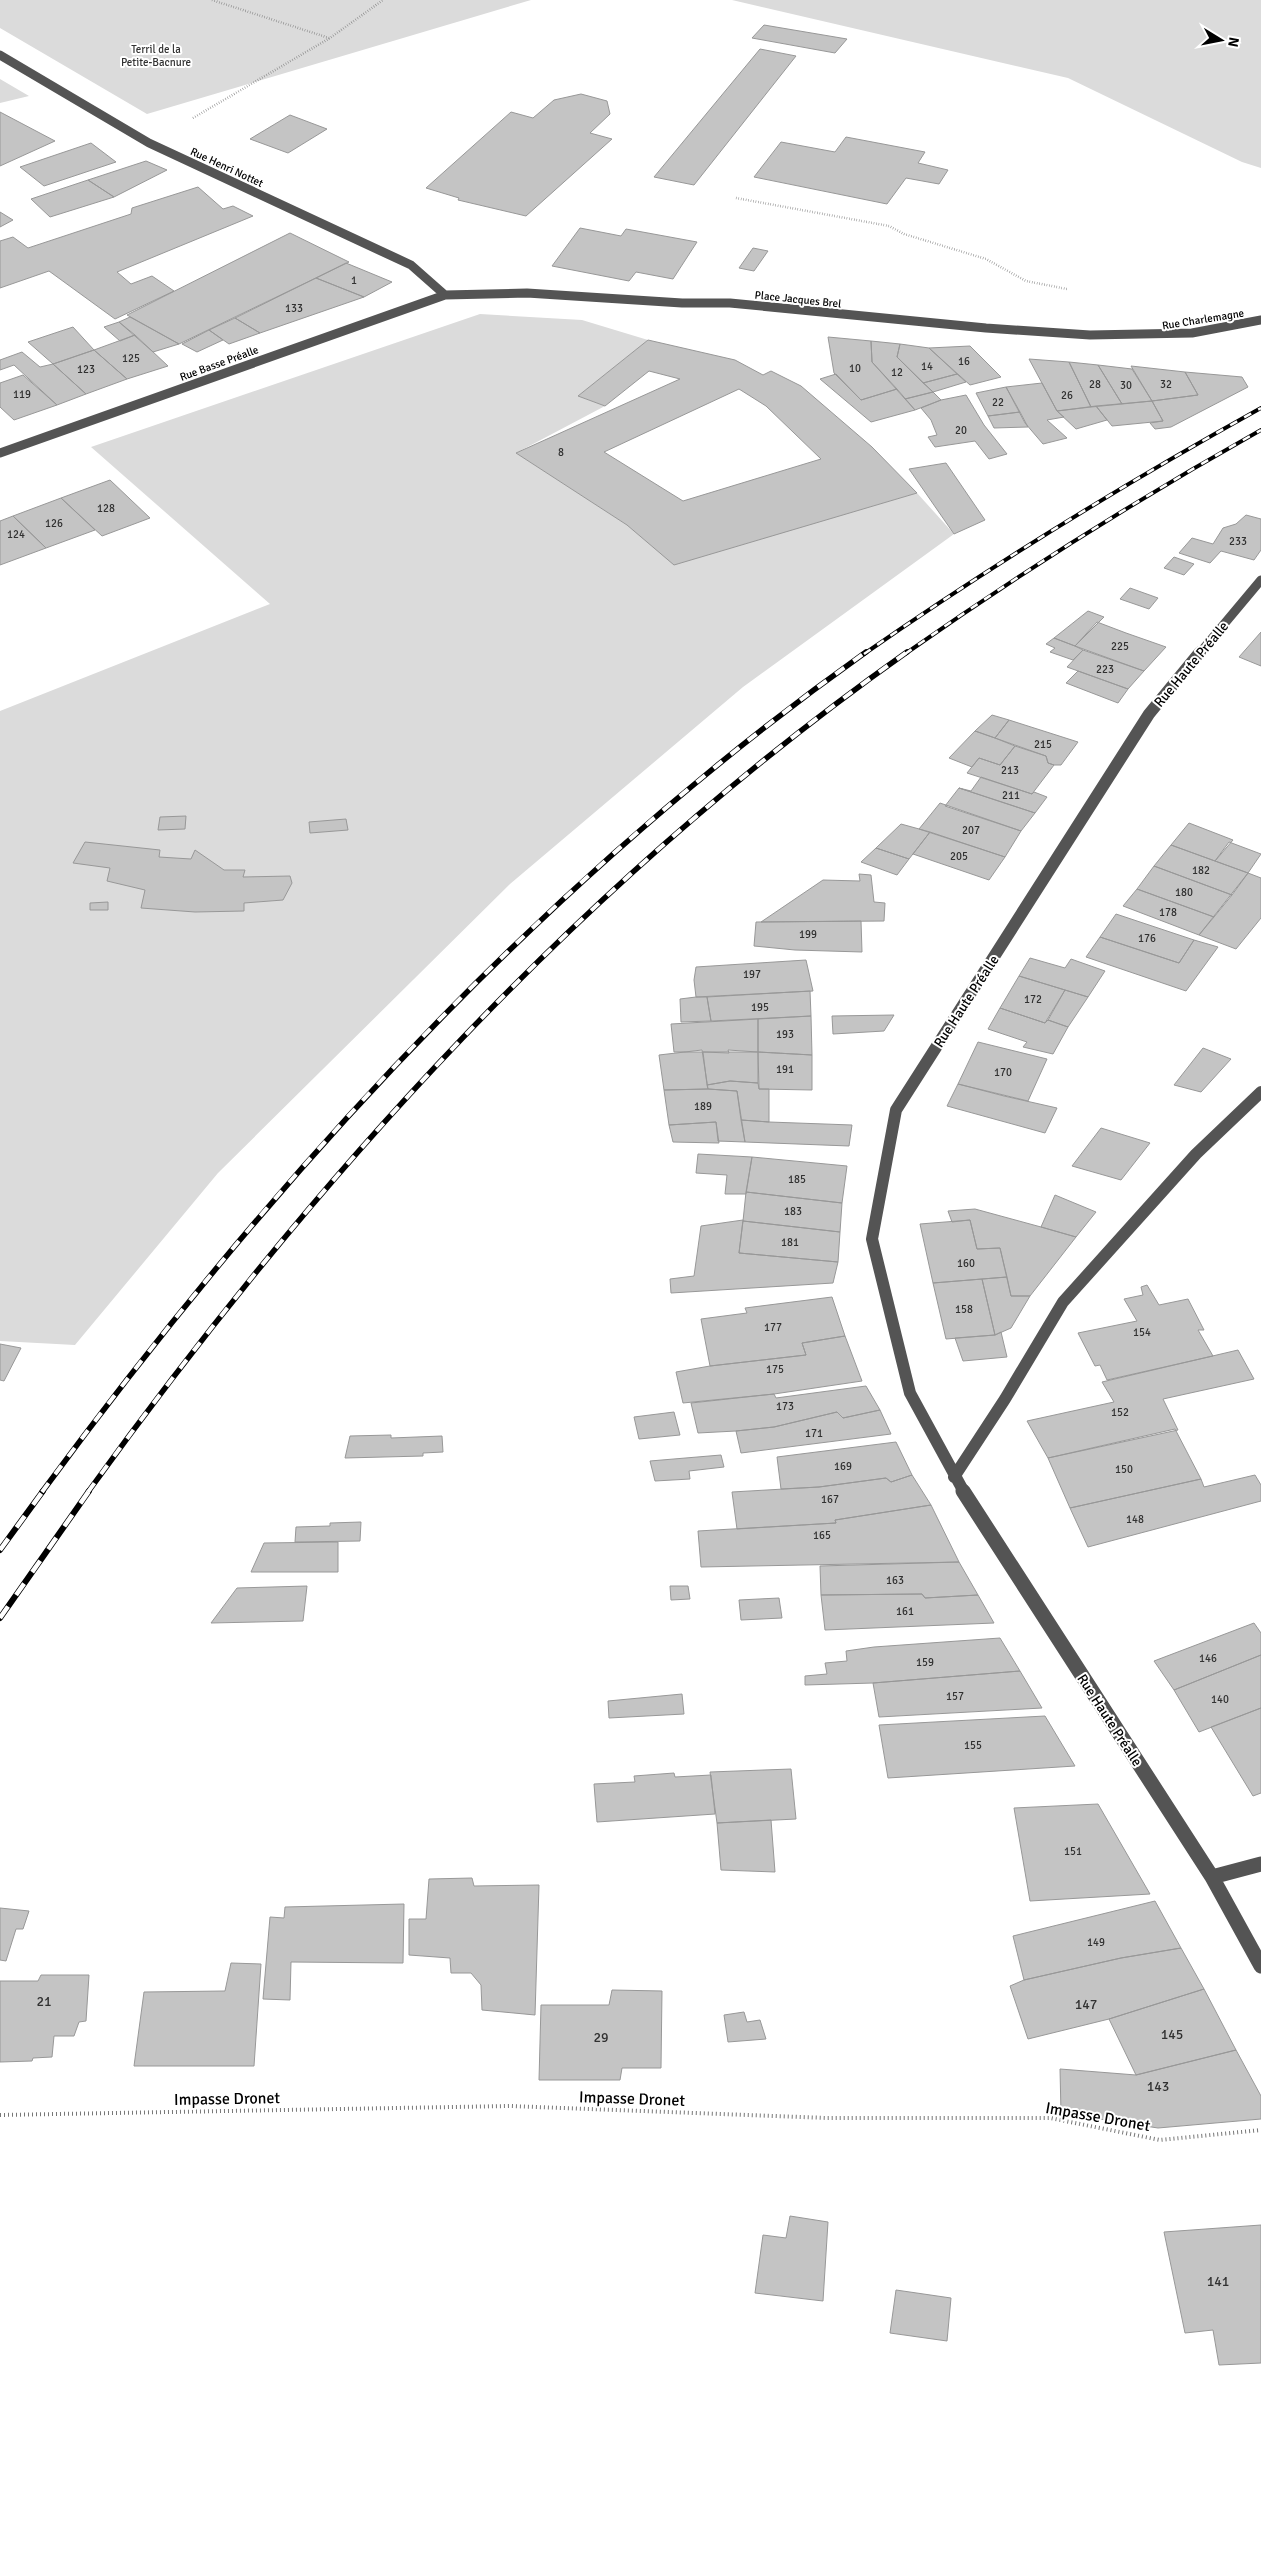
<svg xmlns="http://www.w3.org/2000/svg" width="1261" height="2569" font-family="Signika,sans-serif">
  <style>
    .green { fill: #dbdbdb }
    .building { fill: #c4c4c4; stroke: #989898; fill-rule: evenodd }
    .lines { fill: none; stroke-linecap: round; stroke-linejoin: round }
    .path-far1 { stroke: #767676; stroke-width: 2.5; stroke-dasharray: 0.5 2; stroke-linecap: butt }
    .path { stroke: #767676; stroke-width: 4; stroke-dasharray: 1 3; stroke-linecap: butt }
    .minor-far2 { stroke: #545454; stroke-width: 9 }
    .minor-far1 { stroke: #545454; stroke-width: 12 }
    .minor { stroke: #545454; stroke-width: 15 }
    .rail-far2-casing { stroke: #000; stroke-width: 4 }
    .rail-far1-casing { stroke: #000; stroke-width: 5.5 }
    .rail-casing { stroke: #000; stroke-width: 6 }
    .rail-far2 { stroke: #fff; stroke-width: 2.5; stroke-dasharray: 8; stroke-linecap: butt }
    .rail-far1 { stroke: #fff; stroke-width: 4; stroke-dasharray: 11; stroke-linecap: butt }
    .rail { stroke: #fff; stroke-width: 4.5; stroke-dasharray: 14; stroke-linecap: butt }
    .labels { text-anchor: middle; stroke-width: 4; stroke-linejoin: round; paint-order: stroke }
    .far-park-label { font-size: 11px; fill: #323232; stroke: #fff }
    .far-street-label { font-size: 11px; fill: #000; stroke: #fff }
    .number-label { font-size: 11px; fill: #313131 }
    .street-label { font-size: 14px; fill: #000; stroke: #fff }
    .near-number-label { font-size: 14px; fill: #313131 }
    .near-street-label { font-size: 16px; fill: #000; stroke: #fff }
  </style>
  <rect width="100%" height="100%" fill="#fff"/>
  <path class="green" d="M0 0H531L147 114 0 28Z
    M732 0H1261V168L1242 162 1068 78Z
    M0 79 29 96 0 103Z
    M480 314 582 320 648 340 578 396 605 406 516 453 627 525 674 564 917 493 954 534 743 687 510 884 218 1173 75 1345 0 1341V711L270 604 91 447Z"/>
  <path class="building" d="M764 25 847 39 835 53 752 38Z
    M760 49 796 56 694 185 654 177Z
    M581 94 607 101 610 114 590 133 612 139 526 216 458 200 459 198 426 188 511 112 533 118 554 100Z
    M0 112 55 141 0 166Z
    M290 115 327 129 288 153 250 139Z
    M846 137 925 152 918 163 948 170 939 184 906 178 887 204 754 177 781 142 835 152Z
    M91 143 116 162 44 186 20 167Z
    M146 161 167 170 114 197 88 180Z
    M88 180 114 197 50 217 31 199Z
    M198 187 223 209 233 206 253 216 117 272 131 284 152 276 174 291 115 319 49 271 0 288V241L13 237 28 248 131 214 132 208Z
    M0 212 13 220 0 227Z
    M580 228 621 236 626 229 697 242 673 279 636 272 629 281 552 266Z
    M290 233 349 262 179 344 127 315Z
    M753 248 768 251 754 271 739 268Z
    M346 263 392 282 364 297 316 278Z
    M316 278 364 297 260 333 235 318Z
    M130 317 179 344 153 352 119 322Z
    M235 318 260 333 229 344 209 330Z
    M119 322 135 335 120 341 104 327Z
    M73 327 94 350 53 364 28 342Z
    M209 330 223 340 197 352 182 344Z
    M135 335 168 366 127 379 94 350Z
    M828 337 871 341 872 362 897 389 861 400 834 373Z
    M648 340 735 360 763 375 771 371 801 386 872 447 917 493 674 565 627 525 516 453 680 379 649 371 605 406 578 396ZM739 389 766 406 821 459 683 501 604 452Z
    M871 341 900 344 897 357 933 392 905 399 872 362Z
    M900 344 929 348 957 374 923 383 897 357Z
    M970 346 1001 377 970 385 929 348Z
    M94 350 127 379 86 394 53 364Z
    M22 352 40 367 53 364 86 394 57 405 14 365 0 370V360Z
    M1029 359 1069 362 1091 407 1057 411Z
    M1069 362 1098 365 1122 404 1091 407Z
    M1098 365 1132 369 1152 401 1122 404Z
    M1131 366 1185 372 1198 395 1152 401Z
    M1185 372 1242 377 1248 387 1171 427 1155 429 1150 423 1163 421 1152 401 1198 395Z
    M836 374 861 400 897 389 915 410 871 422 820 379Z
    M957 374 966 382 933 392 923 383Z
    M23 375 57 405 14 420 0 407V383Z
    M1042 383 1057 411 1064 417 1047 420 1067 438 1043 444 1025 423 1006 387Z
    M1006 387 1020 412 988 416 976 393Z
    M933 392 941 400 915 410 905 399Z
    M966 395 984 425 1007 454 989 459 975 441 935 447 928 437 937 435 931 420 921 408 941 400Z
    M1152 401 1163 421 1112 426 1096 406Z
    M1096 406 1107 420 1076 429 1057 411Z
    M1020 412 1028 427 994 428 988 416Z
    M946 463 985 520 954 534 909 469Z
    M110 480 150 518 102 536 61 498Z
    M61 498 95 530 46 548 13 516Z
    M1246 515 1261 519V550L1254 560 1221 551 1210 563 1179 553 1192 538 1213 544 1223 528 1236 524Z
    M13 516 46 548 0 565V521Z
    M1174 557 1194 564 1184 575 1164 568Z
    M1130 588 1158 598 1149 609 1120 599Z
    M1088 611 1104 617 1075 646 1054 638Z
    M1097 622 1126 633 1166 647 1144 671 1075 646Z
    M1261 632V666L1239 657Z
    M1054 638 1075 646 1083 650 1073 660 1050 652 1055 648 1046 644Z
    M1083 650 1144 671 1128 689 1067 667Z
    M1078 671 1128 689 1118 703 1066 683Z
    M992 715 1009 720 995 738 975 731Z
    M1009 720 1078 742 1061 765H1054L1048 763 1046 756 995 738Z
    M975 731 995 738 1015 746 1000 765 979 758 972 767 949 758Z
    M1015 746 1046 756 1048 763 1054 765 1032 794 967 773 979 758 1000 765Z
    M981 777 1032 794 1034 792 1047 797 1035 813 959 788 971 791Z
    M959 788 1035 813 1021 831 945 806Z
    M940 803 1021 831 1005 857 919 829Z
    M186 816 185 829 158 830 160 817Z
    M346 819 348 830 310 833 309 822Z
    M1189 823 1233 840 1215 861 1171 845Z
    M901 824 930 832 909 859 876 848Z
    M930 832 1005 857 989 880 913 854Z
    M85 842 160 850 159 857 191 859 195 850 224 870H245L243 877 290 876 292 883 283 900 244 903V911L195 912 141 908 145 890 107 881 110 868 73 863Z
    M1229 842 1261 854 1248 873 1215 861Z
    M1171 845 1248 873 1232 895 1154 866Z
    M876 848 909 859 897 875 861 862Z
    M1154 866 1232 895 1214 917 1137 889Z
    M1248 873 1261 878V918L1236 949 1199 935Z
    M859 874 871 875 874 902 885 903 884 921 761 922 823 880 860 881Z
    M1137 889 1214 917 1199 935 1123 906Z
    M108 902V910H90V903Z
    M1116 914 1194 940 1179 963 1100 937Z
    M861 921 862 952 795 950 754 946 756 922Z
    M1100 937 1179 963 1194 940 1218 947 1186 991 1086 957Z
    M1030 958 1065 968 1071 959 1105 971 1088 997 1019 976Z
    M806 960 813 991 696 997 694 980 696 967Z
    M1019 976 1065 990 1045 1023 1000 1008Z
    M1065 990 1088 997 1068 1027 1048 1020Z
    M810 991 811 1016 711 1021 707 997Z
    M696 997H707L711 1021 681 1022 680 999Z
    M1000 1008 1045 1023 1048 1020 1068 1027 1053 1054 1023 1047 1027 1042 988 1029Z
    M894 1015 884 1031 833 1034 832 1016Z
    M811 1016 812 1055 758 1052V1019Z
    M758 1019V1052H674L671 1024Z
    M978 1042 1047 1059 1028 1101 958 1084Z
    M1203 1048 1231 1059 1201 1092 1174 1085Z
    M702 1050 708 1089 664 1090 659 1055Z
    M728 1050 758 1052V1083L730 1081 707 1085 703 1052 729 1053Z
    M758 1052 812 1055V1090L759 1089Z
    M730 1081 758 1083 759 1089H769V1122L741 1120 737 1091 708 1089 707 1085Z
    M958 1084 1004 1096 1057 1108 1045 1133 947 1106Z
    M708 1089 737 1091 745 1142 718 1141 716 1122 669 1125 664 1090Z
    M741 1120 769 1122 852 1125 849 1146 745 1142Z
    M716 1122 719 1143 673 1142 669 1125Z
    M1101 1128 1150 1143 1121 1180 1072 1166Z
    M698 1154 752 1157 746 1194H725L727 1175 696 1173Z
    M752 1157 847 1166 842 1203 746 1192Z
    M746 1192 842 1203 840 1232 743 1221Z
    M1055 1195 1096 1212 1076 1237 1041 1227Z
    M975 1209 1041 1227 1076 1237 1030 1296H1011L1000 1248 977 1249 970 1220 952 1222 948 1211Z
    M743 1220 739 1253 838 1262 833 1283 671 1293 670 1279 694 1276 701 1226Z
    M970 1220 977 1249 1000 1248 1007 1277 933 1283 920 1224Z
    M743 1221 840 1232 838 1262 739 1253Z
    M1007 1277 1011 1296H1030L1011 1328 995 1335 982 1279Z
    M982 1279 995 1335 946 1339 933 1283Z
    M1147 1285 1159 1305 1188 1299 1204 1330H1198L1213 1356 1107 1380 1100 1365 1095 1366 1078 1333 1137 1321 1124 1299 1143 1295 1141 1287Z
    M832 1297 845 1336 802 1343 806 1355 710 1366 701 1319 747 1313 745 1308Z
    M1001 1332 1007 1357 963 1361 955 1338 995 1335Z
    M845 1336 862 1381 774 1394 683 1403 676 1372 710 1366 806 1355 802 1343Z
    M0 1344 21 1348 4 1381 0 1380Z
    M1238 1350 1254 1379 1163 1399 1178 1430 1048 1458 1027 1421 1114 1402 1102 1382Z
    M866 1386 880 1410 843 1418 837 1412 774 1427 736 1431 698 1433 691 1403 774 1394 776 1398Z
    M880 1410 891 1434 741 1453 736 1431 774 1427 837 1412 843 1418Z
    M674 1412 680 1435 639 1439 634 1417Z
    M1175 1429 1201 1479 1070 1508 1048 1458Z
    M391 1435V1438L442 1436 443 1452 423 1453V1456L345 1458 350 1436Z
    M896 1442 912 1475 891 1482 886 1478 819 1487 781 1489 777 1457Z
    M721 1455 724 1467 689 1471 690 1479 655 1481 650 1461Z
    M912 1475 931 1505 835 1520 836 1523 737 1529 732 1492 819 1487 886 1478 891 1482Z
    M1255 1475 1261 1485V1501L1088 1547 1070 1508 1201 1479 1204 1487Z
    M931 1505 959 1562 701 1567 698 1531 836 1523 835 1520Z
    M361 1522 360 1541 295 1542 296 1527 330 1526V1523Z
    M338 1542V1572H251L264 1543Z
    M959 1562 978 1595 925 1598 922 1594 821 1595 820 1566Z
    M307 1586 303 1621 211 1623 237 1588Z
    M670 1586H688L690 1599 671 1600Z
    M922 1594 925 1598 978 1595 994 1623 825 1630 821 1595Z
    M779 1598 782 1618 741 1620 739 1600Z
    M1254 1623 1261 1633V1655L1174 1690 1154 1661Z
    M1000 1638 1020 1671 873 1683 805 1685V1676L827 1674 825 1663 847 1661 846 1651 874 1647Z
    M1261 1655V1708L1199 1732 1174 1690Z
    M1020 1671 1042 1708 879 1717 873 1683Z
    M682 1694 684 1714 609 1718 608 1701Z
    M1261 1708V1793L1253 1796 1211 1727Z
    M1045 1716 1075 1766 888 1778 879 1725Z
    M791 1769 796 1819 717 1823 710 1772Z
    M674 1773 675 1777 711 1775 715 1814 597 1822 594 1784 635 1782 634 1776Z
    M1098 1804 1150 1894 1030 1901 1014 1808Z
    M771 1820 775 1872 721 1870 717 1823Z
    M472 1878 474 1886 539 1885 535 2015 482 2010 481 1985 471 1973H451L450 1958 409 1955V1919H426L429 1879Z
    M1155 1901 1181 1948 1121 1958 1024 1980 1013 1936Z
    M404 1904 403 1963 291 1962 290 2000 263 1999 270 1917 284 1918 285 1907Z
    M0 1908 29 1911 23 1929H16L6 1961 0 1960Z
    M1181 1948 1204 1989 1109 2019 1028 2039 1010 1986 1024 1980 1121 1958Z
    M231 1963 261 1964 254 2066H134L144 1992 225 1991Z
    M41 1975H89L86 2021 79 2022 74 2036H54L52 2057 33 2058 32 2061 0 2062V1981H38Z
    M1204 1989 1236 2050 1136 2075 1109 2019Z
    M612 1990 662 1991 661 2068H622L620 2080H539L541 2005H609Z
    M744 2012 747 2022 760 2020 766 2039 728 2042 724 2015Z
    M1236 2050 1261 2096V2119L1158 2128 1061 2113 1060 2069 1136 2075Z
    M790 2216 828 2222 823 2301 755 2293 763 2235 786 2238Z
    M1261 2225V2363L1219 2365 1213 2330 1185 2333 1164 2232Z
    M896 2290 951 2298 947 2341 890 2333Z"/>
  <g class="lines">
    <path class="path-far1" d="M212 0 329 38
      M193 118 330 38 383 0
      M736 198 889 226 904 234 986 259 1026 281 1067 289"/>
    <path class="path" d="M0 2115 510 2106 827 2118H1050L1160 2140 1261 2130"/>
    <path class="minor-far2" d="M0 55 149 143 411 265 445 295
      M0 453 445 295 527 293 682 303H730L986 328 1090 335 1192 333 1261 320
      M1199 654 1261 580"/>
    <path class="minor-far1" d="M954 1477 1005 1399 1063 1302 1196 1154 1261 1092
      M964 1492 910 1393 872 1239 896 1110 1149 714 1200 652"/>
    <path class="minor" d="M963 1491 1212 1877 1261 1966
      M1212 1877 1261 1864"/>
    <g class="rail-far2-casing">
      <path id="rail-far2" d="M864 654C992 565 1124 484 1261 408
        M905 654C1020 573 1138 499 1261 430"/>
    </g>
    <g class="rail-far1-casing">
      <path id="rail-far1" d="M42 1492C274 1176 545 880 866 652
        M88 1492C318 1173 584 880 907 652"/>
    </g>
    <g class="rail-casing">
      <path id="rail" d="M0 1550 43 1491
        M0 1618 89 1491"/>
    </g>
    <use href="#rail-far2" class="rail-far2"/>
    <use href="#rail-far1" class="rail-far1"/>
    <use href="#rail" class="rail"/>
  </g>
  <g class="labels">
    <g class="far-park-label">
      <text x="156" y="53">Terril de la<tspan x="156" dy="13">Petite-Bacnure</tspan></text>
    </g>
    <g class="far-street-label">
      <text transform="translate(227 167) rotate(25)" y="4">Rue Henri Nottet</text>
      <text transform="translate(798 299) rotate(6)" y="4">Place Jacques Brel</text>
      <text transform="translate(1203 319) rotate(-9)" y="4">Rue Charlemagne</text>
      <text transform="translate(219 363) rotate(-20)" y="4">Rue Basse Préalle</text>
    </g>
    <g class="number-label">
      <text x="354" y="284">1</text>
      <text x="294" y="312">133</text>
      <text x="131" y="362">125</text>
      <text x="964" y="365">16</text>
      <text x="927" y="370">14</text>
      <text x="855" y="372">10</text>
      <text x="86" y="373">123</text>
      <text x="897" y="376">12</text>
      <text x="1095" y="388">28</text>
      <text x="1166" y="388">32</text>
      <text x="1126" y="389">30</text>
      <text x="22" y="398">119</text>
      <text x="1067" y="399">26</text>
      <text x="998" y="406">22</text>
      <text x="961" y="434">20</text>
      <text x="561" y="456">8</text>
      <text x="106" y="512">128</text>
      <text x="54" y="527">126</text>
      <text x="16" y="538">124</text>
      <text x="1238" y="545">233</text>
      <text x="1120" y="650">225</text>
      <text x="1105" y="673">223</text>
      <text x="1043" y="748">215</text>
      <text x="1010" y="774">213</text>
      <text x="1011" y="799">211</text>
      <text x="971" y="834">207</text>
      <text x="959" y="860">205</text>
      <text x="1201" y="874">182</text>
      <text x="1184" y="896">180</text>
      <text x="1168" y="916">178</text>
      <text x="808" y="938">199</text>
      <text x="1147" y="942">176</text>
      <text x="752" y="978">197</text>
      <text x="1033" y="1003">172</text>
      <text x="760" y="1011">195</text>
      <text x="785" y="1038">193</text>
      <text x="785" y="1073">191</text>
      <text x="1003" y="1076">170</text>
      <text x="703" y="1110">189</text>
      <text x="797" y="1183">185</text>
      <text x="793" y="1215">183</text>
      <text x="790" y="1246">181</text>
      <text x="966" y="1267">160</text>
      <text x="964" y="1313">158</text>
      <text x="773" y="1331">177</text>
      <text x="1142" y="1336">154</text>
      <text x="775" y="1373">175</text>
      <text x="785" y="1410">173</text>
      <text x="1120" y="1416">152</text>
      <text x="814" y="1437">171</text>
      <text x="843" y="1470">169</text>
      <text x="1124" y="1473">150</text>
      <text x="830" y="1503">167</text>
      <text x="1135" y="1523">148</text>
      <text x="822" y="1539">165</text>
      <text x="895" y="1584">163</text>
      <text x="905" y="1615">161</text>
      <text x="1208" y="1662">146</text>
      <text x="925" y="1666">159</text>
      <text x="955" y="1700">157</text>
      <text x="1220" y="1703">140</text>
      <text x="973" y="1749">155</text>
      <text x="1073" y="1855">151</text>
      <text x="1096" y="1946">149</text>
    </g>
    <g class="street-label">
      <text transform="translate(1191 664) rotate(-50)" y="5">Rue Haute Préalle</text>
      <text transform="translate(966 1001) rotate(-57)" y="5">Rue Haute Préalle</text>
      <text transform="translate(1110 1720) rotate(57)" y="5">Rue Haute Préalle</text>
    </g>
    <g class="near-number-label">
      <text x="44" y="2006">21</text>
      <text x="1086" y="2009">147</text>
      <text x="1172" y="2039">145</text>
      <text x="601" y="2042">29</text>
      <text x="1158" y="2091">143</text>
      <text x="1218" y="2286">141</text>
    </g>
    <g class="near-street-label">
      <text transform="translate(227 2098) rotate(-1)" y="6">Impasse Dronet</text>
      <text transform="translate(632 2098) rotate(2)" y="6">Impasse Dronet</text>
      <text transform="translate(1098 2116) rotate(10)" y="6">Impasse Dronet</text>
    </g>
  </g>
  <g transform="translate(1221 40) rotate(100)" stroke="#ffffff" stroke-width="4" paint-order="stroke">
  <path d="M0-4L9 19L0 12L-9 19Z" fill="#000000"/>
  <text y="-8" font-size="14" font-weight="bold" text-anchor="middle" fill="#000000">N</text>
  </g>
</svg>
